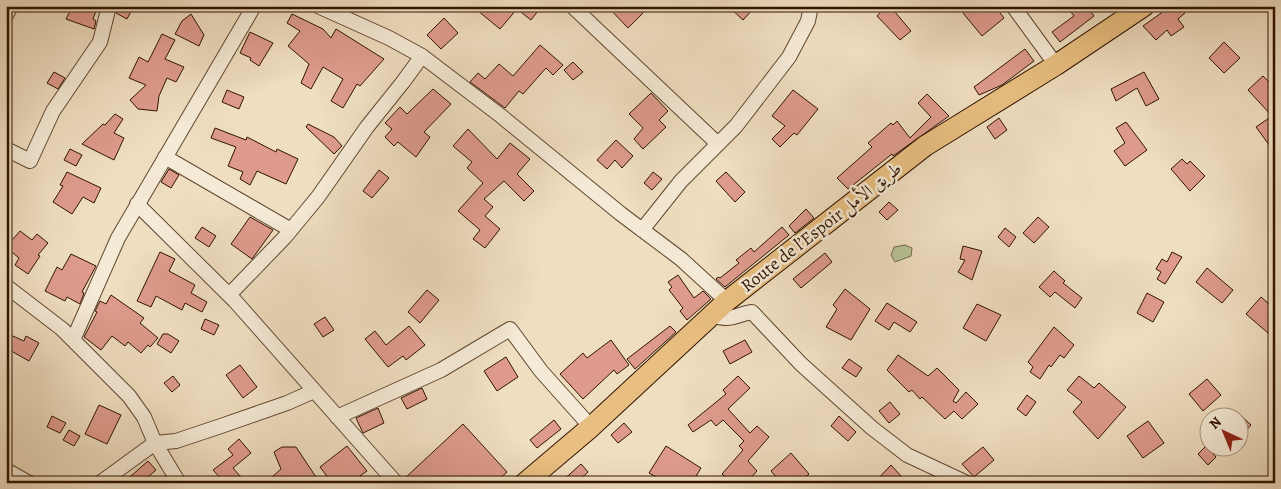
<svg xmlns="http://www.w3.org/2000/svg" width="1281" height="489" font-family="Alegreya,Amiri,serif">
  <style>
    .forest { fill: url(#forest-firs); stroke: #746b4a }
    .building { fill: #de9b8c; stroke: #311400 }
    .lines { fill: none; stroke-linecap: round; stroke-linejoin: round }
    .minor-casing { stroke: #604630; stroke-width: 16 }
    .highway-casing { stroke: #311400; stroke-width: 22 }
    .minor { stroke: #f5ead6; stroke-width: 14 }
    .highway { stroke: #e8bf80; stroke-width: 20 }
    .labels { text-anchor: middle; stroke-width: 5; stroke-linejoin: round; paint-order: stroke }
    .street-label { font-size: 18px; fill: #311400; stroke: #f5ead6 }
  </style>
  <defs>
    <pattern id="forest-firs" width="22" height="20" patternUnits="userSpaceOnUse" patternTransform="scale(1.25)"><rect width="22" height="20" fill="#b6c295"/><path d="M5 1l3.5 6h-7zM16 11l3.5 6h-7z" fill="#9da67f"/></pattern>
  </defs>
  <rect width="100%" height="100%" fill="#efdec0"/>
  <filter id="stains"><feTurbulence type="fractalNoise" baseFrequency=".004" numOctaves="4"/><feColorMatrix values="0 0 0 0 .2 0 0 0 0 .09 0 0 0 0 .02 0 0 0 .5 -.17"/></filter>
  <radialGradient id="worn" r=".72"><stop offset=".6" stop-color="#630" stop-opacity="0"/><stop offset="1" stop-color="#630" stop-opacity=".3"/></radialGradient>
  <path class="forest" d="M905 245 912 248 911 256 895 262 891 255 894 247Z"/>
  <path class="building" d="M79 6H98L93 19 96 21 94 29 66 19 71 9 77 12Z
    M118 6H134L127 19 116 13Z
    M472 6H542L531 20 517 9 500 29Z
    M607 6H636L643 13 628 28Z
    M728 6H756L743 20Z
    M886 6H890L911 31 900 40 877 16Z
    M971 6H995L1004 18 982 36 963 13Z
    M1066 6H1087L1094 16 1060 42 1052 32 1074 16Z
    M1171 6H1180L1185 13 1178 19 1184 27 1171 36 1167 30 1156 40 1143 26Z
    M191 14 204 35 199 46 175 34 182 21Z
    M292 14 323 29 331 38 336 29 384 59 360 86 357 84 343 108 331 101 343 79 323 67 311 89 301 83 309 64 288 46 300 31 287 23Z
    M444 18 458 33 441 49 427 35Z
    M250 32 273 43 259 66 250 60 251 58 240 53Z
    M162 34 175 40 165 59 184 67 176 82 167 78 159 96 157 111 138 109 130 100 146 85 129 78 139 57 148 62Z
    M1224 42 1240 58 1224 73 1209 58Z
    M540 45 563 65 553 75 546 68 523 94 519 91 505 108 470 82 478 73 485 79 499 64 513 76Z
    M1025 49 1034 61 1002 85 979 95 974 87Z
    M573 62 583 72 573 80 564 70Z
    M54 72 65 78 58 89 47 83Z
    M1144 72 1159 99 1146 106 1137 88 1116 101 1111 89Z
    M1263 76 1275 88V153L1256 127 1272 116 1248 90Z
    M433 89 451 104 424 132 430 137 416 157 398 142 394 146 385 137 392 129 385 123 400 107 407 114Z
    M227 90 244 97 239 109 222 102Z
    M793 90 818 109 797 135 794 133 780 147 772 139 785 126 772 116Z
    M651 93 668 111 659 120 666 127 643 149 634 139 643 128 629 114Z
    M927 94 949 116 893 156 892 154 848 189 837 178 872 147 868 143 891 123 893 125 897 121 910 138 931 117 918 103Z
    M115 114 123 119 114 133 124 138 114 160 82 144 103 124 105 125Z
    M999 118 1007 130 995 139 987 127Z
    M1126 122 1147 150 1125 166 1114 151 1125 143 1116 128Z
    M308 124 334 137 342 146 334 154 306 127Z
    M215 128 246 140 247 137 276 152 277 149 298 159 286 184 257 171 250 185 240 179 243 172 228 166 236 147 211 138Z
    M468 129 497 159 510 143 530 159 517 174 534 191 524 201 504 181 484 199 493 207 485 216 500 229 485 248 473 239 480 230 458 211 483 183 467 168 472 162 453 146Z
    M616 140 633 156 622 168 615 160 607 169 597 160Z
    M70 149 82 155 76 166 64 160Z
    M1182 159 1187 164 1190 161 1205 176 1190 191 1171 169Z
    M169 169 179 175 171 188 161 182Z
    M379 170 389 178 372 198 363 191Z
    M67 172 101 188 94 203 83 197 72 214 53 202 63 186 60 185Z
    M653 172 662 179 652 190 644 183Z
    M726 172 745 192 735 202 716 181Z
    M889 202 898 210 887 220 879 212Z
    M806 209 814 218 795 233 789 226Z
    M250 217 273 230 252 259 231 244Z
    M1038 217 1049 227 1034 243 1023 233Z
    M202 227 216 236 209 247 195 238Z
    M782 227 789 235 725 287 716 279 718 277 720 278 739 263 736 260 751 248 754 252Z
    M1005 228 1016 237 1009 247 998 237Z
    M20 231 32 240 37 234 48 243 38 255 40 256 28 274 15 265 19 258 6 247Z
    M963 246 982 251 972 280 958 272 965 260 960 259Z
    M160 252 175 259 169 271 195 285 191 293 207 302 202 312 185 303 182 310 156 296 151 307 137 301Z
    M1172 252 1182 257 1165 284 1157 279 1161 272 1156 269 1162 259 1167 262Z
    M825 253 832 262 801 288 793 279Z
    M71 254 96 266 82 292 84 293 80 304 67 297 65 301 45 291 57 267 62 270Z
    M1207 268 1233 290 1222 303 1196 282Z
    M1054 271 1065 281 1063 283 1082 298 1075 308 1055 292 1050 297 1039 287Z
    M678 275 694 298 703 291 711 299 687 320 680 311 683 308 669 290 672 287 668 282Z
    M845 289 870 309 851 340 826 327 837 309 833 305Z
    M427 290 439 300 420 323 408 312Z
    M1147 293 1164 302 1153 322 1137 313Z
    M111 295 144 318 140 323 158 338 150 347 148 345 141 353 128 342 125 346 112 336 101 350 84 337 97 312 95 311 100 301 106 304Z
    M1261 297 1275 309V339L1246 314Z
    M887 303 917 322 910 332 894 322 889 330 875 321Z
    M977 304 1001 315 986 341 963 328Z
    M325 317 334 330 323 337 314 324Z
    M205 319 219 325 214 335 201 329Z
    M409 326 425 345 406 360 403 356 388 367 365 339 375 331 386 345Z
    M670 326 676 332 635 369 627 359Z
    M1054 327 1074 345 1064 358 1060 355 1051 367 1049 365 1040 379 1030 372 1033 367 1028 362Z
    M6 333 24 341 26 336 39 343 29 361 6 348Z
    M163 334H168L179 341 171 353 157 344Z
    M611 340 629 365 617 374 614 370 583 399 560 374 583 353 587 358Z
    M745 340 752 352 730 364 723 351Z
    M898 355 928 376 937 368 959 390 953 401 956 403 966 392 978 404 962 419 954 411 945 419 922 397 920 399 912 390 909 392 887 370Z
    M506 357 518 377 497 391 484 371Z
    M849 359 862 368 856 377 842 368Z
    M240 365 257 387 243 398 226 375Z
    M173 376 180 385 172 392 164 383Z
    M738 376 750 388 728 409 750 433 757 426 769 437 748 461 757 471 746 483H732L722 474 743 450 739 446 744 441 723 420 716 426 711 420 693 432 688 425 726 394 723 390Z
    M1079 376 1094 388 1099 383 1126 407 1098 439 1073 412 1082 402 1067 390Z
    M1207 379 1221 395 1203 411 1189 394Z
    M422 388 427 399 407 409 401 398Z
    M1027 395 1036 402 1026 416 1017 409Z
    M890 402 900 414 889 423 879 411Z
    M99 405 121 415 107 444 85 434Z
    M378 408 384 423 363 433 356 418Z
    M1238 413 1251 425 1238 439Z
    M52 416 66 423 60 433 47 427Z
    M839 416 856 432 848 441 831 426Z
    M554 420 561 429 537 448 530 440Z
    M1148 421 1164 443 1143 458 1127 436Z
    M624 423 632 432 618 443 611 435Z
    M463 424 507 472 495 483H405L404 479Z
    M69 430 80 436 74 446 63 440Z
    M239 439 251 453 233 468 246 483H225L213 470 233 455 228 449Z
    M347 446 367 471 360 476 366 483H332L320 467Z
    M666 446 701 468 692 483H666L649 473Z
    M1206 446 1216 457 1208 465 1198 454Z
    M282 447H296L320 483H265L281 469 274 452Z
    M983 447 994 460 974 477 962 464Z
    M791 453 809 474 799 483H781L771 471Z
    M148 461 156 470 148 477 154 483H123Z
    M581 464 588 472 576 483H560Z
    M891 465 901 476 895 483H874Z"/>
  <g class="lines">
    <g class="minor-casing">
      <path id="minor" d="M318 6 389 38 422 56 501 116 621 214 681 259 727 301
        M572 6 718 144
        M1013 6 1056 65
        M6 15 11 6
        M6 149 30 161 53 111 100 42 109 6
        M165 157 291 230
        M137 204 235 301 396 483
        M642 230 681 181 736 126 789 57 808 21 811 6
        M6 286 62 329 129 396 144 417 155 443 179 483
        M229 295 285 237 318 197 367 127 403 82 422 56
        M711 315C734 322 733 315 752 312L801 364 872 428 907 455 967 483
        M73 340 118 238 254 6
        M337 417 441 370 510 329 541 371 591 427
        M6 470 29 483
        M100 483 155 443 176 441 221 426 287 403 314 391"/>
    </g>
    <g class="highway-casing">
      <path id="highway" d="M525 483 591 427 727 301 925 146 1056 65 1144 6"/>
    </g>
    <use href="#minor" class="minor"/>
    <use href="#highway" class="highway"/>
  </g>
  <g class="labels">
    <g class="street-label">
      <text transform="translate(821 227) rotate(-38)" y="6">Route de l’Espoir طريق الأمل</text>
    </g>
  </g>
  <rect width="1281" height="489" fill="none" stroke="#efdec0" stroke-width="25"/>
  <rect x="8" y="8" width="1266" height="474" fill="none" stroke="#311400" stroke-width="2.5"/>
  <rect x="12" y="12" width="1256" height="464" fill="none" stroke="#311400"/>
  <g transform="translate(1224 432) rotate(316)"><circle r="24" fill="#f5ead6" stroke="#a79480"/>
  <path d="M0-4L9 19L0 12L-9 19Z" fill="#8f2418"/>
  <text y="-8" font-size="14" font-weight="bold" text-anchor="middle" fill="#311400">N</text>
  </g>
  <rect width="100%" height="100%" filter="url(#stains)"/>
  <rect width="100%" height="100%" fill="url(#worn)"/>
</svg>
